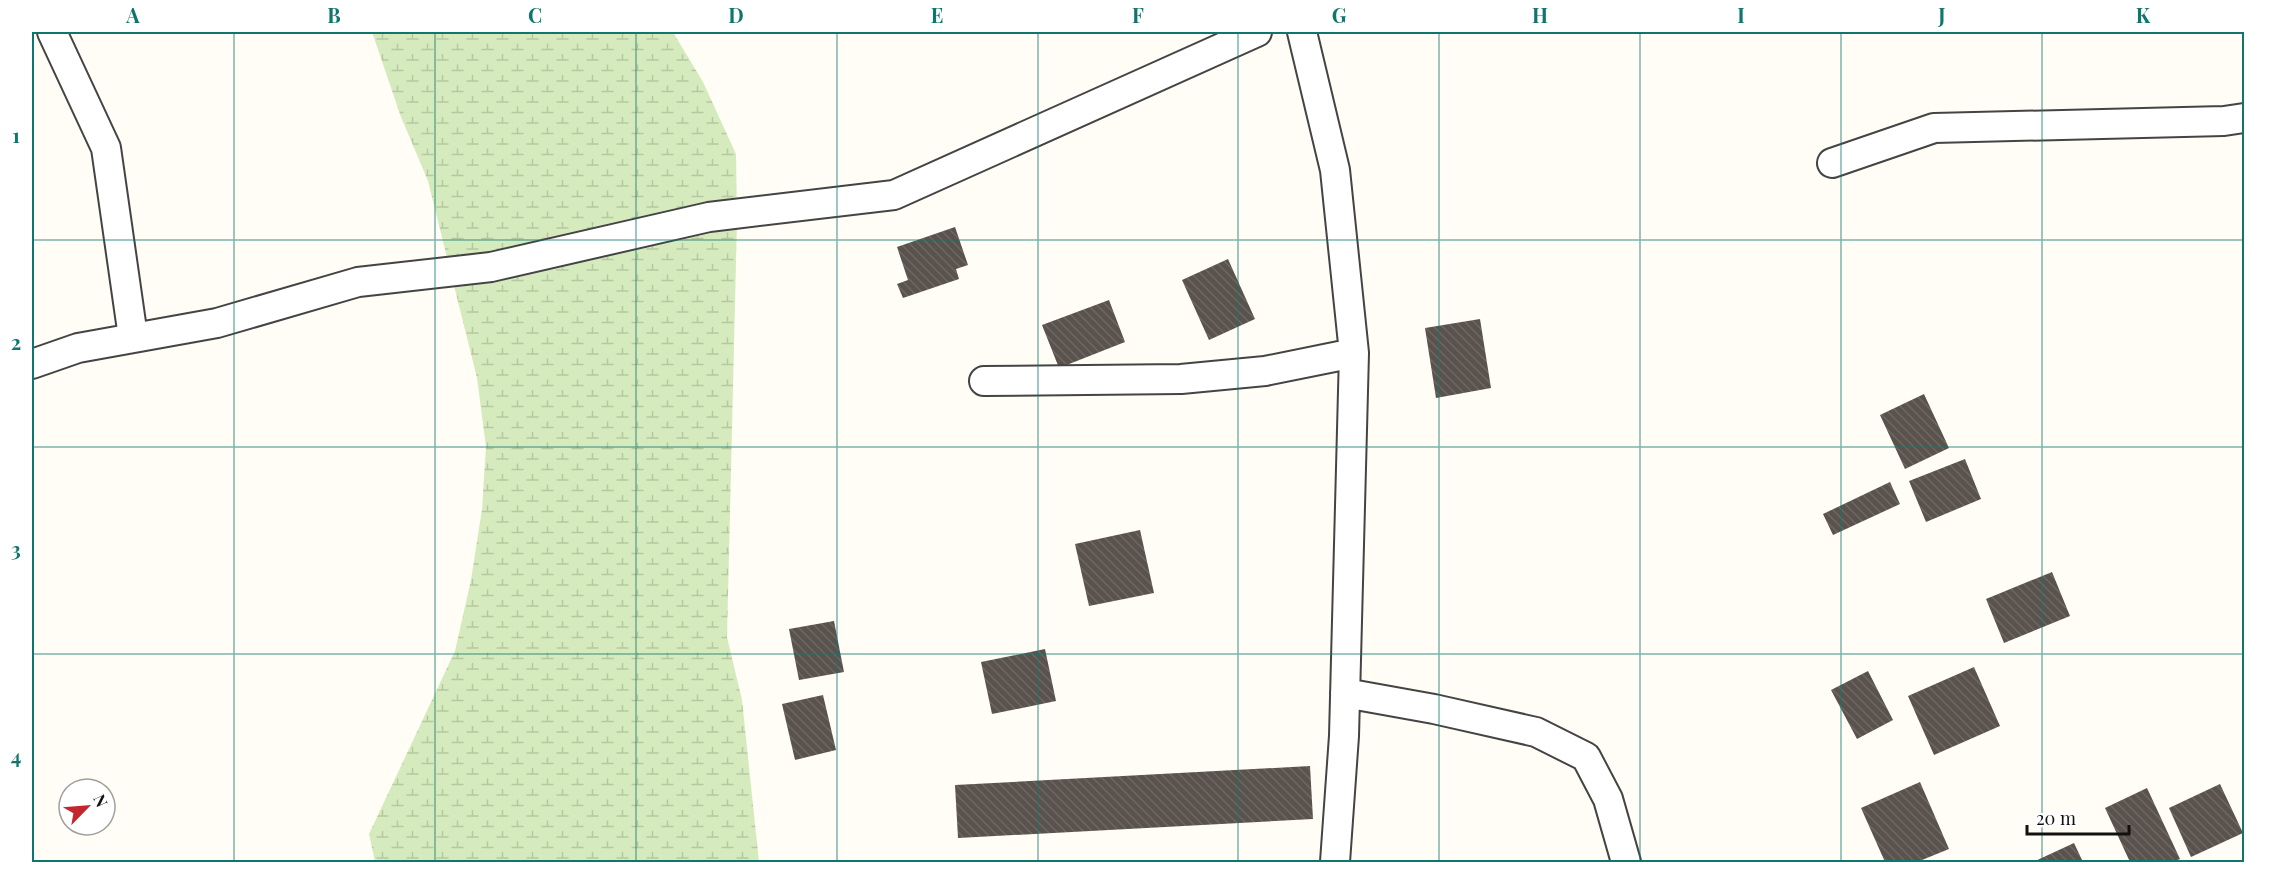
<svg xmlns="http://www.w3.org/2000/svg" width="2276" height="894" font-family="'Playfair Display',serif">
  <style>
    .wetland { fill: url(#wetland-marsh) }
    .building { fill: url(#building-back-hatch) }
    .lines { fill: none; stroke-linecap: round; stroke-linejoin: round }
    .minor-casing { stroke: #444; stroke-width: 32 }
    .minor { stroke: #fff; stroke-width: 28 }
    .grid { fill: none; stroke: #0f766e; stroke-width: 1.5; stroke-opacity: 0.55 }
    .neatline { fill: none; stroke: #0f766e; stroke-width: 2 }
    .grid-label { font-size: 20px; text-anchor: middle; font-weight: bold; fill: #0f766e }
  </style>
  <defs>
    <pattern id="wetland-marsh" width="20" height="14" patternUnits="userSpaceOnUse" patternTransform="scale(1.5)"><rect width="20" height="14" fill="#d5ebbd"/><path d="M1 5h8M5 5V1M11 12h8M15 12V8" fill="none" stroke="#b6c8a1"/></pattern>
    <pattern id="building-back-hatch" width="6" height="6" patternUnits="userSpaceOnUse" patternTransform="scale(1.5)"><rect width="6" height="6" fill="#5a524d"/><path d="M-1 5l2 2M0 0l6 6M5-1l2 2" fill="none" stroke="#6d6662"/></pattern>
  </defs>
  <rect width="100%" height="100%" fill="#fffdf5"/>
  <path class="wetland" d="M372 32H673L703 82 736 154 737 220 727 637 742 700 759 862H375L369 834 455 651 471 580 482 509 486 447 477 378 428 181 401 117Z"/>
  <path class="building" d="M955 227 968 265 956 269 959 279 903 298 897 284 908 280 897 247Z
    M1228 259 1255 319 1209 340 1182 280Z
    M1109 300 1125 342 1059 368 1042 325Z
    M1480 319 1491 388 1436 398 1425 328Z
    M1924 394 1949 448 1905 469 1880 415Z
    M1965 459 1981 499 1926 522 1909 481Z
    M1890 482 1900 504 1833 535 1823 514Z
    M1140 530 1154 593 1089 606 1075 544Z
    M2052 572 2070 616 2004 643 1986 599Z
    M834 621 844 672 799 680 789 629Z
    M1045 649 1056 701 992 714 981 662Z
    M1974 667 2000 726 1934 755 1908 696Z
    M1868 671 1893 720 1857 739 1831 690Z
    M823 695 836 750 795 760 782 704Z
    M1310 766 1313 819 958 838 955 785Z
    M1920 782 1949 849 1917 862H1885L1861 808Z
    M2220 784 2243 833 2191 857 2169 808Z
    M2147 788 2180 859 2172 862H2130L2105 808Z
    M2074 843 2083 862H2033Z"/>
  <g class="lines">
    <g class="minor-casing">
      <path id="minor" d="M52 32 106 148 133 337
        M1302 32 1335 170 1354 353 1344 736 1335 862
        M1832 163 1934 128 2224 121 2244 118
        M32 364 78 348 217 323 358 282 491 267 709 217 894 195 1257 32
        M984 381 1181 379 1265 371 1354 353
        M1345 693 1434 709 1536 732 1586 757 1608 799 1626 862"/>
    </g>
    <use href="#minor" class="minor"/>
  </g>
  <path class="grid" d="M234 32V862M435 32V862M636 32V862M837 32V862M1038 32V862M1238 32V862M1439 32V862M1640 32V862M1841 32V862M2042 32V862M32 240H2244M32 447H2244M32 654H2244"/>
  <rect width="2276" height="894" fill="none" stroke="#ffffff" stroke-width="66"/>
  <g transform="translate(87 807) rotate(65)"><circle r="28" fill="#ffffff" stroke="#a0a0a0" stroke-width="1.5"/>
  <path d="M0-4.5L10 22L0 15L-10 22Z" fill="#c4262e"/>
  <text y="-9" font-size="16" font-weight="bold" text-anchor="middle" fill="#111111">N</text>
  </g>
  <path d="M2027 825v9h102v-9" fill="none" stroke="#111111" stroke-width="3"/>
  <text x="2036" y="825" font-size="18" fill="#111111" stroke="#ffffff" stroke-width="4.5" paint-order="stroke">20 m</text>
  <rect x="33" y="33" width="2210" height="828" class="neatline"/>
  <g class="grid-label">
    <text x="133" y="23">A</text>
    <text x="334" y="23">B</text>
    <text x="535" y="23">C</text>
    <text x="736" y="23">D</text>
    <text x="937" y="23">E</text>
    <text x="1138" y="23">F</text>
    <text x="1339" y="23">G</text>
    <text x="1540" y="23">H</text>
    <text x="1741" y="23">I</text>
    <text x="1942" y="23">J</text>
    <text x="2143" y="23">K</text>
    <text x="16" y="143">1</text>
    <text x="16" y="350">2</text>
    <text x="16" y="557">3</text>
    <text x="16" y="764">4</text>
  </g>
</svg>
